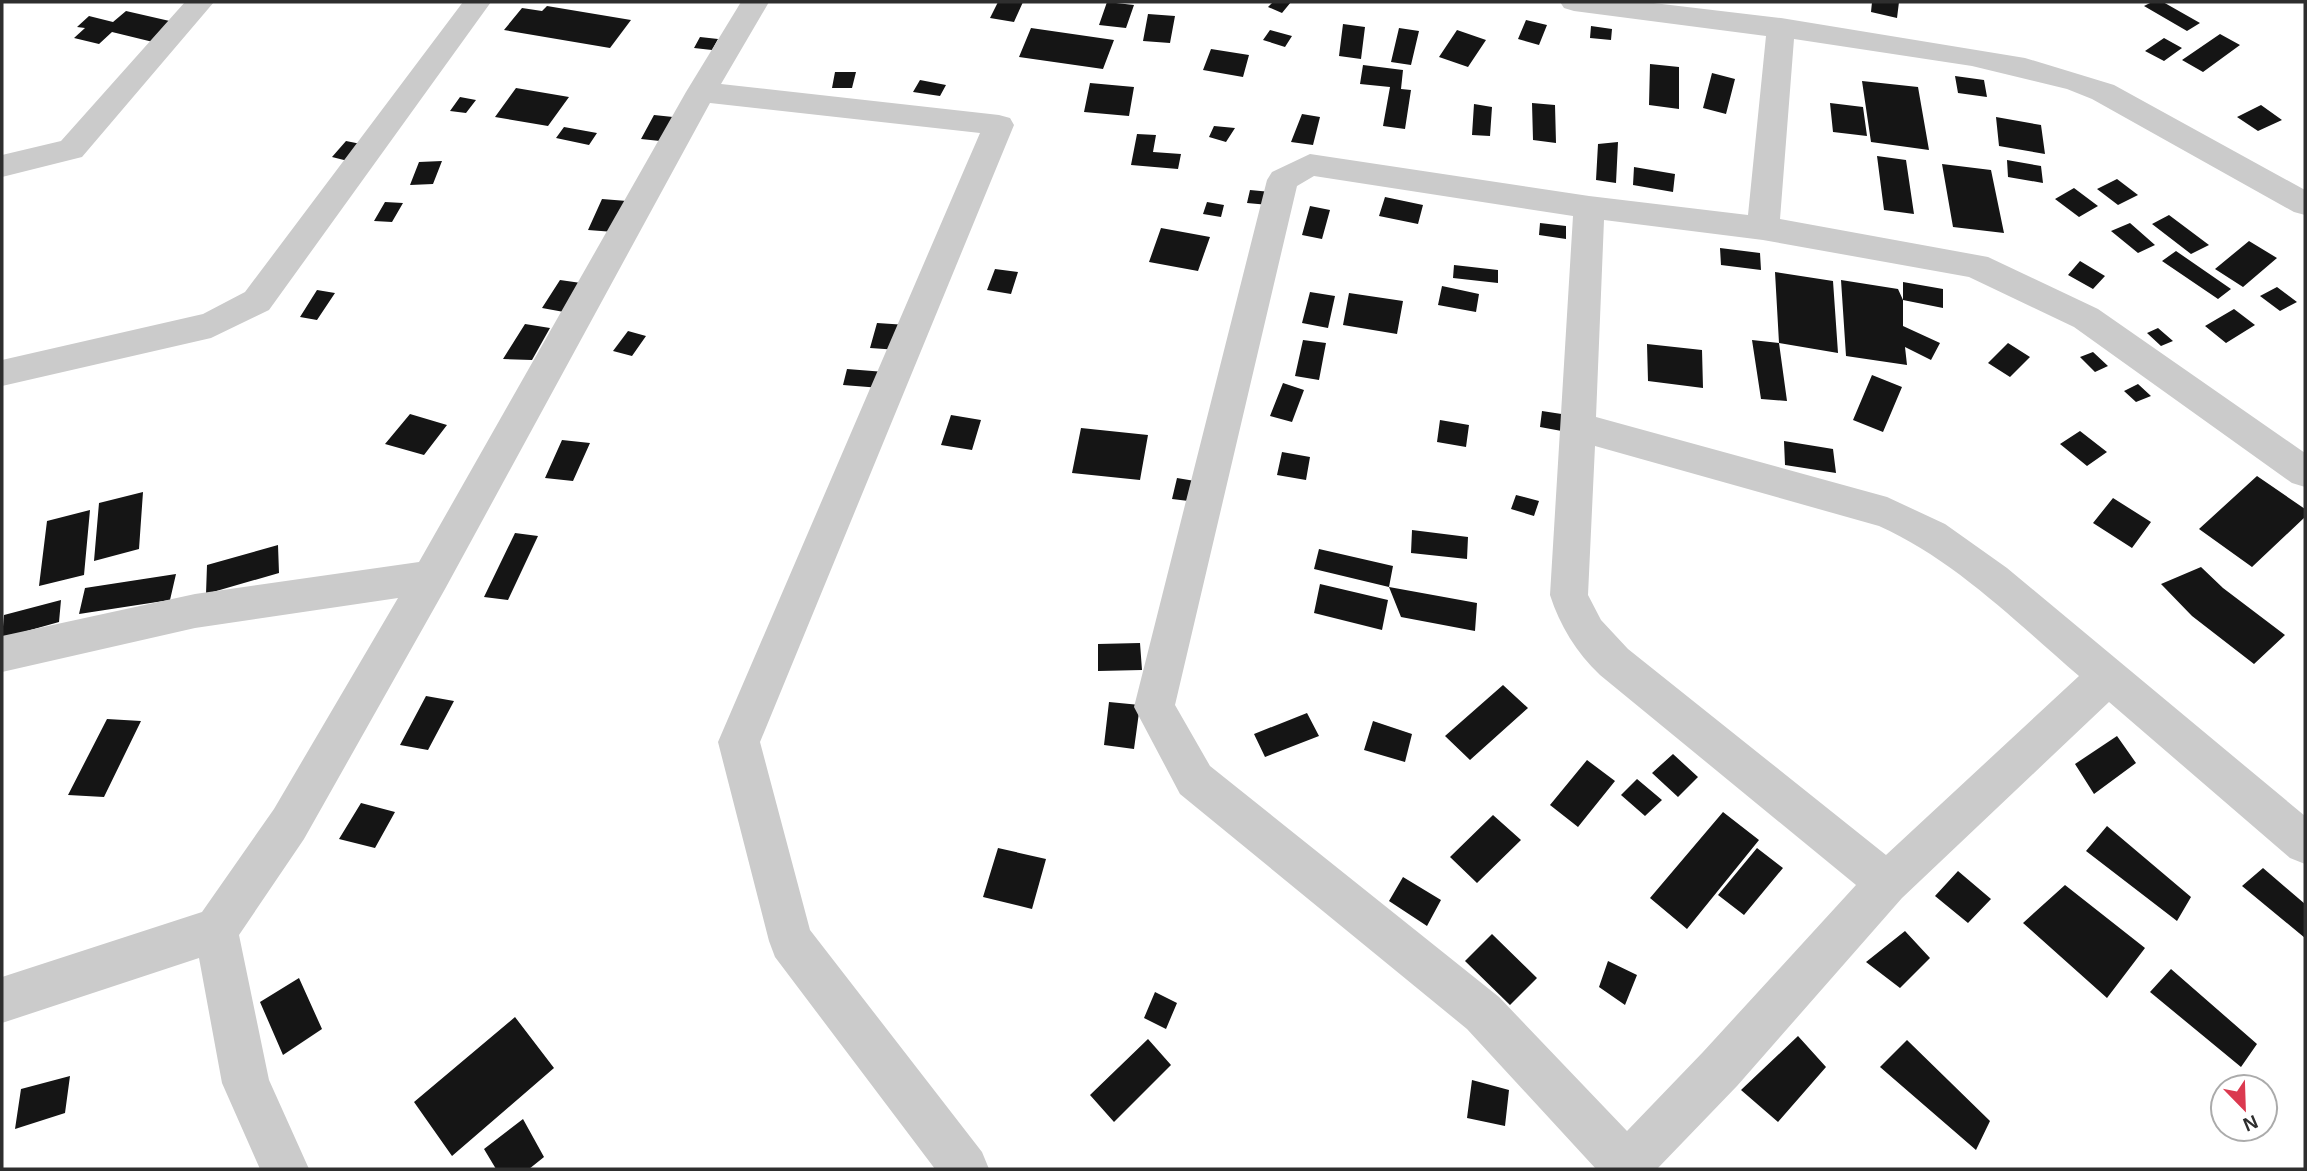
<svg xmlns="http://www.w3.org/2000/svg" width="2307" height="1171" font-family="Arial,sans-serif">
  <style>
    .building { fill: #151515 }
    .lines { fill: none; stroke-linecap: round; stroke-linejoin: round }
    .minor { fill: #cbcbcb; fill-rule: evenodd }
  </style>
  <rect width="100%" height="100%" fill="#fff"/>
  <path class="building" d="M998 2H1023L1014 22 990 18Z
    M1107 2 1134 5 1126 28 1099 25Z
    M1273 2H1291L1282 13 1268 7Z
    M1872 2H1899L1897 18 1871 12Z
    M2152 2H2163L2200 23 2187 31 2144 6Z
    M547 6 631 20 610 48 504 30 522 8 542 11Z
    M126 11 174 22 153 42 112 32 99 44 74 38 85 28 77 27 89 16 113 22Z
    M1148 14 1175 16 1170 43 1143 41Z
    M1526 20 1547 25 1539 45 1518 39Z
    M1343 24 1365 27 1361 59 1339 56Z
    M1591 26 1612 29 1611 40 1590 38Z
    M1031 28 1114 40 1103 69 1019 57Z
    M1399 28 1419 31 1411 65 1391 62Z
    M1270 30 1292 36 1285 47 1263 40Z
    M1457 30 1486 40 1468 67 1439 57Z
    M2220 34 2240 45 2203 72 2182 60Z
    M700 37 718 39 712 50 694 48Z
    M2164 38 2182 48 2164 61 2145 51Z
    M1211 49 1249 55 1243 77 1203 70Z
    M1650 64 1679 67V109L1649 105Z
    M1363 65 1403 70 1401 89 1411 90 1405 129 1383 126 1390 87 1360 84Z
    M835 72H856L852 88H832Z
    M1712 73 1735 79 1726 114 1703 108Z
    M1955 76 1984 80 1987 97 1958 93Z
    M920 80 946 85 940 96 913 92Z
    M1862 81 1918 87 1929 150 1871 142Z
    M1090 83 1134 87 1129 116 1084 112Z
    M516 88 569 97 548 126 495 117Z
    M460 97 476 100 466 113 450 111Z
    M1532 103 1555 105 1556 143 1533 140Z
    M1830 103 1863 107 1867 136 1833 132Z
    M1474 104 1492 107 1490 136 1472 135Z
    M2261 105 2282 120 2258 131 2237 117Z
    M1302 114 1320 117 1313 145 1291 142Z
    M654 115 673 117 660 141 641 139Z
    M1996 117 2041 125 2045 154 1999 146Z
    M1214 126 1235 128 1226 142 1209 137Z
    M564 127 597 133 589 145 556 138Z
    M1137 134 1156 135 1153 152 1181 154 1178 169 1131 165Z
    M346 141 366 145 352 162 332 157Z
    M1618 142 1616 183 1596 180 1598 144Z
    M1877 156 1906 160 1914 214 1884 210Z
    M2007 160 2041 166 2043 183 2008 177Z
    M442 161 433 184 410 185 419 162Z
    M1942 164 1991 170 2004 233 1953 227Z
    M1634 167 1675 174 1673 192 1633 185Z
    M2117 179 2138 195 2118 205 2097 189Z
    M2074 188 2098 206 2079 217 2055 199Z
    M1250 190 1271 192 1269 205 1247 203Z
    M1385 197 1423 205 1418 224 1379 216Z
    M602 199 627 201 614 232 588 230Z
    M385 202 403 203 392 222 374 221Z
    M1207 202 1224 205 1221 217 1203 214Z
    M1310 206 1330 210 1322 239 1302 235Z
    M2169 215 2209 245 2191 254 2152 224Z
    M1540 223 1566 226V239L1539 235Z
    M2130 223 2155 245 2138 253 2111 231Z
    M1161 228 1210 237 1198 271 1149 262Z
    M2249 241 2277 258 2243 287 2215 269Z
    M1720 248 1760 253 1761 270 1721 265Z
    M2176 251 2231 289 2218 299 2162 261Z
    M2080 261 2105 276 2093 289 2068 275Z
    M1454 265 1498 270V283L1453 278Z
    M995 269 1018 272 1011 294 987 290Z
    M1775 272 1833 281 1838 353 1779 343Z
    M560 280 581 283 564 312 542 308Z
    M1841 280 1898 289 1903 300V326L1940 343 1931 360 1905 347 1907 365 1846 356Z
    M1903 282 1943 289V308L1903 300Z
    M1442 286 1479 294 1476 312 1438 305Z
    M2277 287 2297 302 2280 311 2260 296Z
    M317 290 335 293 317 320 300 317Z
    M1310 292 1335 296 1328 328 1302 323Z
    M1349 293 1403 301 1397 334 1343 325Z
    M2234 309 2255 325 2226 343 2205 326Z
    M877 323 907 325 899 350 870 348Z
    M525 324 550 328 532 360 503 359Z
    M2158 328 2173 341 2161 346 2147 333Z
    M628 331 646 336 632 356 613 351Z
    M1303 340 1326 343 1319 380 1295 376Z
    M1752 340 1779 343 1787 401 1761 399Z
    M2008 343 2030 357 2010 377 1988 363Z
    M1647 344 1702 350 1703 388 1648 381Z
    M2093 352 2108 366 2095 372 2080 357Z
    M847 369 885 372 881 388 843 385Z
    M1872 375 1902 387 1883 432 1853 420Z
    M1283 383 1304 390 1292 422 1270 416Z
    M2138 384 2151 396 2136 402 2124 391Z
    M1542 411 1568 415 1567 432 1540 427Z
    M410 414 447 425 424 455 385 444Z
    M951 415 981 420 972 450 941 445Z
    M1440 420 1469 425 1466 447 1437 442Z
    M1081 428 1148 435 1140 480 1072 473Z
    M2080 431 2107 452 2087 466 2060 444Z
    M562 440 590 443 573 481 545 478Z
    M1784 441 1833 449 1836 473 1785 465Z
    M1282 452 1310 457 1306 480 1277 475Z
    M2257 476 2305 509V517L2252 567 2199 529Z
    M1177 478 1201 482 1197 502 1172 499Z
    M143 492 139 549 94 561 99 503Z
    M1516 495 1539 501 1534 516 1511 509Z
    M2113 498 2151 522 2132 548 2093 523Z
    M90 510 84 575 39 586 47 521Z
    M1412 530 1468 537 1467 559 1411 553Z
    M515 533 538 536 508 600 484 597Z
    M278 545 279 573 206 594 207 565Z
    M1319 549 1393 566 1389 587 1314 569Z
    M2201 567 2223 588 2285 635 2254 664 2192 616 2161 584Z
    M176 574 170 600 79 614 85 588Z
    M1320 584 1388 600 1382 630 1314 613Z
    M1389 587 1477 603 1475 631 1401 617Z
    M61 600 59 622 2 638 4 615Z
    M1140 643 1142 670 1098 671V644Z
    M1503 685 1528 708 1470 760 1445 736Z
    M426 696 454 701 428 750 400 745Z
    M1109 702 1140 705 1134 749 1104 745Z
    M1307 713 1319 736 1265 757 1254 734Z
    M107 719 141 721 104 797 68 795Z
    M1373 721 1412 734 1405 762 1364 750Z
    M2117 736 2136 763 2094 794 2075 764Z
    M1673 754 1698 777 1678 797 1652 773Z
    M1587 760 1615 781 1578 827 1550 805Z
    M1637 779 1662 800 1645 816 1621 795Z
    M361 803 395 812 375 848 339 839Z
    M1723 812 1759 840 1687 929 1650 898Z
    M1493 815 1521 840 1477 883 1450 857Z
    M2107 826 2191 897 2177 921 2086 851Z
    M998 848 1046 859 1032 909 983 897Z
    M1757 848 1783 868 1744 915 1718 895Z
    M2263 868 2305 904V938L2242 886Z
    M1958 871 1991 899 1968 923 1935 896Z
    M1403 877 1441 900 1427 926 1389 901Z
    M2065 885 2145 948 2107 998 2023 923Z
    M1905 931 1930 958 1900 988 1866 962Z
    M1492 934 1537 978 1510 1005 1465 961Z
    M1608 961 1637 975 1625 1005 1599 987Z
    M2171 969 2257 1044 2241 1067 2150 992Z
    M299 978 322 1029 283 1055 260 1002Z
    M1155 992 1177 1003 1166 1029 1144 1018Z
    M515 1017 554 1068 452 1156 414 1102Z
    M1798 1036 1826 1067 1778 1122 1741 1090Z
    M1148 1039 1171 1065 1114 1122 1090 1095Z
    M1907 1040 1990 1121 1976 1150 1880 1067Z
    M70 1076 65 1113 15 1129 21 1089Z
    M1472 1080 1509 1090 1505 1126 1467 1118Z
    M523 1119 544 1157 529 1169H496L484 1149Z"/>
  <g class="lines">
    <path class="minor" d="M185 2H214L82 157 2 177V155L61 141Z
      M463 2H491L269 310 211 338 2 386V360L203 314 245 292Z
      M741 2H769L721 84 999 115 1010 118 1014 125 760 742 810 930 982 1152 989 1169H935L775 957 769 941 718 742 980 133 710 103 445 589 304 839 239 935 269 1080 309 1169H260L222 1083 199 958 2 1023V977L202 912 274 809 398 598 195 628 2 672V636L195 594 419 562 686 92Z
      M1560 2H1645L1781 18 2025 58 2114 85 2305 190V215L2294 212 2092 99 2067 89 1972 66 1794 39 1780 219 1988 257 2098 309 2305 453V487L2292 483 2074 327 1969 277 1763 240 1604 220 1596 417 1887 497 1945 524 2007 568 2305 816V864L2290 858 2109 702 1902 898 1737 1086 1657 1169H1596L1467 1029 1180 794 1134 707 1267 180 1272 172 1310 154 1589 196 1748 215 1766 36 1574 11 1564 8ZM1314 176 1573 216 1550 595C1560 626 1576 652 1600 675L1856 885 1703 1052 1627 1131 1499 997 1210 766 1175 705 1297 186ZM1595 446 1879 526C1955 560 2017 623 2079 676L1886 855 1628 649 1601 620 1588 595Z"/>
  </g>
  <rect width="2307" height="1171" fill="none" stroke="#2e2e2e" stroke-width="7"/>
  <g transform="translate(2244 1108) rotate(157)"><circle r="33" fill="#ffffff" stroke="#ababab" stroke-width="2"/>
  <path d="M0-5L12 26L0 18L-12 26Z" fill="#db394f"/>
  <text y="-10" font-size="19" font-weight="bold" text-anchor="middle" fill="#2e2e2e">N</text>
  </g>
</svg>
